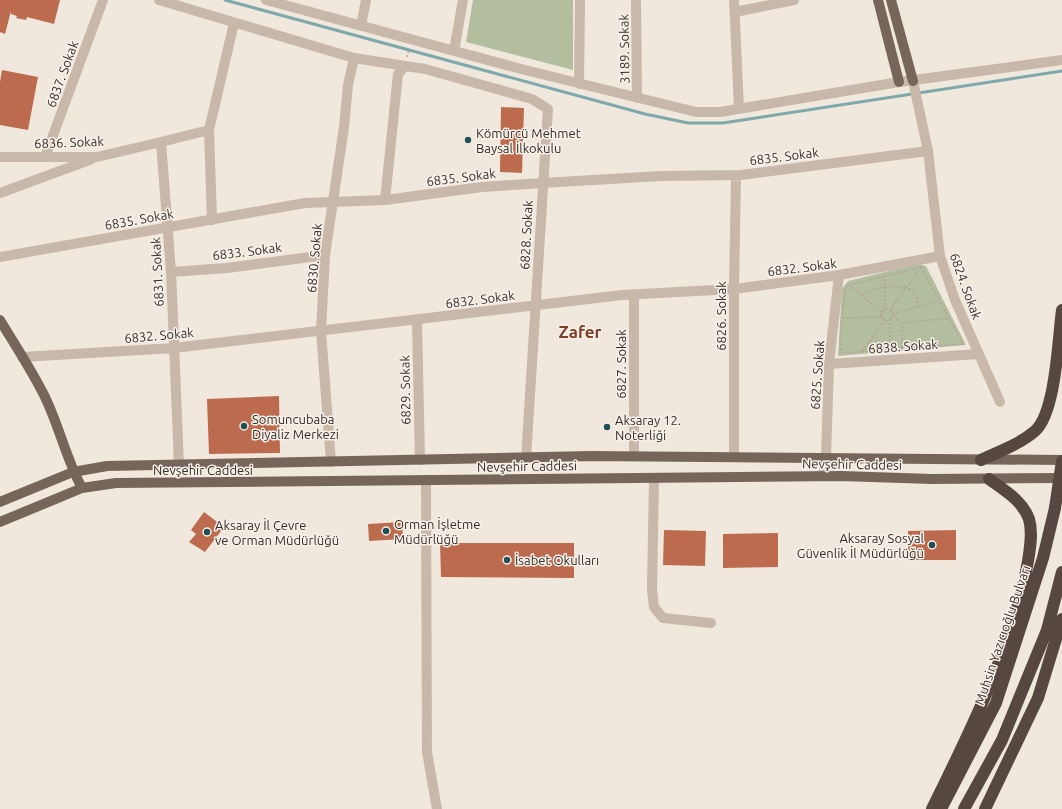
<svg xmlns="http://www.w3.org/2000/svg" width="1062" height="809" font-family="Ubuntu,sans-serif">
  <style>
    .green { fill: #b3be9e }
    .lines { fill: none; stroke-linecap: round; stroke-linejoin: round }
    .stream { stroke: #7ea9ab; stroke-width: 3 }
    .building { fill: #bd6b4e }
    .path { stroke: #b3a294; stroke-width: 1.5; stroke-dasharray: 2 2; stroke-linecap: butt }
    .minor { stroke: #c8b8a9; stroke-width: 10 }
    .major { stroke: #76655b; stroke-width: 10 }
    .highway { stroke: #564740; stroke-width: 12 }
    .highway-bridge { stroke: #564740; stroke-width: 12 }
    .poi-dot { fill: #215054; stroke: #f8f1e9; stroke-width: 1.5 }
    .labels { text-anchor: middle; stroke-width: 3; stroke-linejoin: round; paint-order: stroke }
    .street-label { font-size: 13px; fill: #352d29; stroke: #f8f1e9 }
    .poi-label { font-size: 13px; fill: #352d29; stroke: #f8f1e9; text-anchor: start }
    .district-label { font-size: 17px; font-weight: bold; fill: #7f3e27; stroke: #f8f1e9 }
  </style>
  <rect width="100%" height="100%" fill="#f0e7dd"/>
  <path class="green" d="M473 0H573V70L466 42Z
    M918 264 926 266 966 345 838 356 842 289 848 281Z"/>
  <g class="lines">
    <path class="stream" d="M225 0 645 114 688 123H723L1062 71"/>
  </g>
  <path class="building" d="M0 0H60L54 24 27 17 26 20 16 18 17 16 11 14V11L5 34 0 32Z
    M2 70 38 77 28 130 0 125V82Z
    M501 107 524 108 522 173 500 172Z
    M279 396 280 453 209 454 207 399Z
    M204 512 224 527 205 552 189 542 196 534 191 530Z
    M402 522 403 539 369 541 368 524Z
    M664 530 706 531 705 566 663 565Z
    M956 530V560H908V531Z
    M778 533V567L723 568V534Z
    M440 543H574V578L441 577Z"/>
  <g class="lines">
    <path class="path" d="M407 57 409 49
      M921 267 963 344 842 353 840 340 845 289 849 285Z
      M849 285 882 312
      M862 295C870 287 904 282 913 292 916 295 918 302 919 306
      M885 309V276
      M881.5 315a5.5 5.5 0 1 1 11 0a5.5 5.5 0 1 1-11 0Z
      M890 310 919 270
      M892 314 939 301
      M892 315 902 323
      M843 318 882 317
      M890 319V349
      M902 348V323L949 318
      M863 351 885 320"/>
    <path class="minor" d="M159 0 354 58 425 69 486 86 532 99 548 109 526 458
      M266 0 525 70 696 112H720L899 82 1062 60
      M636 0 637 98
      M734 0 739 109
      M735 12 794 0
      M361 26 366 0
      M454 51 463 0
      M913 81 928 151 940 256 955 300 1000 402
      M579 84 580 0
      M209 130 212 220
      M0 157H97L161 142
      M45 157 103 0
      M0 193 92 159
      M385 200 398 74 405 66
      M0 257 305 203 385 200 482 187 542 183 661 176 741 175 928 151
      M171 272 227 268 325 255
      M417 320 420 460
      M22 357 174 348 622 295 734 289 839 275 940 256
      M829 364 979 354
      M634 456V295
      M734 457V289L736 175
      M331 462 321 331 325 255 344 127 348 85 354 58
      M179 465 171 272 161 142 209 130 234 23
      M823 476 826 458 829 364 839 275
      M654 478 652 590 654 607 663 618 711 623
      M426 481 427 752 437 809"/>
    <path class="major" d="M878 0 899 82
      M891 0 913 81
      M0 320C15 345 31 369 44 395 59 425 66 459 82 488
      M0 502 73 472 107 466 590 456 1062 460
      M0 522 82 488 116 483 841 476 932 479 1062 478"/>
    <path class="highway" d="M981 460C1000 451 1020 444 1035 431 1056 412 1058 339 1062 310
      M932 809C969 734 1014 644 1028 561 1030 549 1033 532 1029 519 1022 500 1005 491 989 479
      M941 809 996 703 1043 558 1055 508
      M964 809 1002 740 1047 630 1062 572
      M985 809 1038 698 1062 619"/>
    <path class="highway-bridge" d="M1055 508 1062 461"/>
  </g>
  <g class="poi-dot">
    <circle cx="468" cy="140" r="4"/>
    <circle cx="244" cy="426" r="4"/>
    <circle cx="607" cy="427" r="4"/>
    <circle cx="386" cy="531" r="4"/>
    <circle cx="207" cy="532" r="4"/>
    <circle cx="932" cy="545" r="4"/>
    <circle cx="507" cy="560" r="4"/>
  </g>
  <g class="labels">
    <g class="street-label">
      <text transform="translate(624 49) rotate(-91)" y="5">3189. Sokak</text>
      <text transform="translate(62 74) rotate(-70)" y="5">6837. Sokak</text>
      <text transform="translate(69 142) rotate(-2)" y="5">6836. Sokak</text>
      <text transform="translate(784 156) rotate(-7)" y="5">6835. Sokak</text>
      <text transform="translate(461 177) rotate(-7)" y="5">6835. Sokak</text>
      <text transform="translate(139 219) rotate(-10)" y="5">6835. Sokak</text>
      <text transform="translate(526 235) rotate(-87)" y="5">6828. Sokak</text>
      <text transform="translate(247 251) rotate(-7)" y="5">6833. Sokak</text>
      <text transform="translate(314 258) rotate(-85)" y="5">6830. Sokak</text>
      <text transform="translate(802 267) rotate(-7)" y="5">6832. Sokak</text>
      <text transform="translate(157 272) rotate(-93)" y="5">6831. Sokak</text>
      <text transform="translate(966 286) rotate(70)" y="5">6824. Sokak</text>
      <text transform="translate(480 299) rotate(-7)" y="5">6832. Sokak</text>
      <text transform="translate(721 316) rotate(-90)" y="5">6826. Sokak</text>
      <text transform="translate(159 335) rotate(-5)" y="5">6832. Sokak</text>
      <text transform="translate(903 346) rotate(-4)" y="5">6838. Sokak</text>
      <text transform="translate(621 364) rotate(-90)" y="5">6827. Sokak</text>
      <text transform="translate(817 375) rotate(-86)" y="5">6825. Sokak</text>
      <text transform="translate(405 390) rotate(-91)" y="5">6829. Sokak</text>
      <text transform="translate(852 464) rotate(1)" y="5">Nevşehir Caddesi</text>
      <text transform="translate(527 466) rotate(-1)" y="5">Nevşehir Caddesi</text>
      <text x="203" y="475">Nevşehir Caddesi</text>
      <text transform="translate(1002 635) rotate(-71)" y="5">Muhsin Yazıcıoğlu Bulvarı</text>
    </g>
    <g class="poi-label">
      <text x="476" y="138">Kömürcü Mehmet<tspan x="476" dy="15">Baysal İlkokulu</tspan></text>
      <text x="252" y="424">Somuncubaba<tspan x="252" dy="15">Diyaliz Merkezi</tspan></text>
      <text x="615" y="425">Aksaray 12.<tspan x="615" dy="15">Noterliği</tspan></text>
      <text x="394" y="529">Orman İşletme<tspan x="394" dy="15">Müdürlüğü</tspan></text>
      <text x="215" y="530">Aksaray İl Çevre<tspan x="215" dy="15">ve Orman Müdürlüğü</tspan></text>
      <text x="924" y="543" text-anchor="end">Aksaray Sosyal<tspan x="924" dy="15">Güvenlik İl Müdürlüğü</tspan></text>
      <text x="515" y="565">İsabet Okulları</text>
    </g>
    <g class="district-label">
      <text x="580" y="338">Zafer</text>
    </g>
  </g>
</svg>
